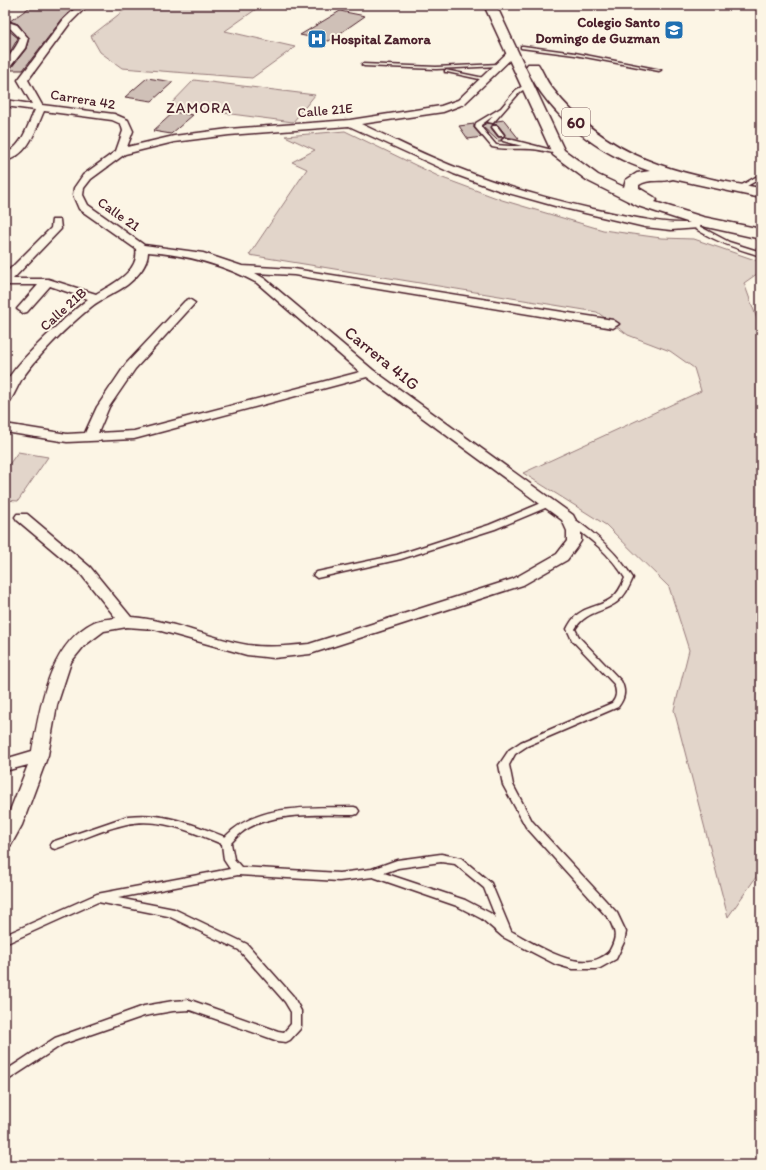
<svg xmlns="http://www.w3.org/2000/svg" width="766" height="1170" font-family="Itim,sans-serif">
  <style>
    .green { fill: #e2d5ca; stroke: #967a7a }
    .building { fill: #cfc0b7; stroke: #4a1f2b }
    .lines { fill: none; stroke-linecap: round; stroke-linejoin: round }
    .service-casing { stroke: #4a1f2b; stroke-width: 3 }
    .minor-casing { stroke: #4a1f2b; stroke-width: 3 }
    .trunk-casing { stroke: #4a1f2b; stroke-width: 3 }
    .service { fill: #fcf5e5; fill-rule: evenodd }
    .minor { fill: #fcf5e5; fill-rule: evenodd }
    .trunk { fill: #fcf5e5; fill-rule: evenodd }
    .labels { text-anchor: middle; stroke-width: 4; stroke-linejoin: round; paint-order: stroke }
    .far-poi-label { font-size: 14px; font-weight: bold; fill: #4a1f2b; stroke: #fcf5e5; text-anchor: end }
    .far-street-label { font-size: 14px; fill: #4a1f2b; stroke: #fcf5e5 }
    .far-neighbourhood-label { font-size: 15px; letter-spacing: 1px; fill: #4a1f2b; stroke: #fcf5e5 }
    .shield { fill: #fcf5e5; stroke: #7f5f63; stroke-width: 1 }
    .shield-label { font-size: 16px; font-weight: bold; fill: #4a1f2b }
    .street-label { font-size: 17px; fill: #4a1f2b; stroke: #fcf5e5 }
  </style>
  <rect width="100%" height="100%" fill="#fcf5e5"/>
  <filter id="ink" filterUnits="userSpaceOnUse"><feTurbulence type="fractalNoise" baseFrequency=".025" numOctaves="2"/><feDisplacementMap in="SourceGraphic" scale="8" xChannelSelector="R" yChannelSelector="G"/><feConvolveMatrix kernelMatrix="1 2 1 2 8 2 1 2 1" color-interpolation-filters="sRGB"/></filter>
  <g filter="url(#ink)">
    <path class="green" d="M140 5H262L225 31 295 47 252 78 122 68 100 52 91 36 127 8Z
      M194 80 315 95 293 122 169 106Z
      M345 131 440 177 502 200 603 230 661 238 694 239 761 262V271L744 283 761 330V870L728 917 674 710 689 650 669 587 606 525 523 473 701 391 694 368 670 351 628 335 597 312 249 255 307 169 292 162 315 150 285 136Z
      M18 452 48 457 18 501 5 500V470Z"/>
    <path class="building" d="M33 5H77L63 18 23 70H5L11 68 26 49 29 38 18 24 10 21Z
      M340 11 365 16 329 41 300 35Z
      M8 30 18 38 5 61V51L7 47 5 46V31Z
      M147 78 173 82 152 101 125 97Z
      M174 112 193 115 171 134 153 131Z
      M504 120 519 139 504 137 505 134 498 125 493 124 491 128 498 137H503L501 141H498L482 126 487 123 493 124 497 121Z
      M474 124V128L482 137 468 139 459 126Z"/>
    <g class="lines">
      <g class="service-casing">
        <path id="service" d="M501 5H507L503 7 501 6Z
          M523 46 575 53 661 70 659 71 575 55 521 48V46Z
          M362 64 436 67 499 64 501 65 499 66 436 69 364 66 362 65Z
          M445 70 484 78 486 79 484 80 447 72H445Z
          M525 85 529 86 520 92 493 123 488 122 493 116 481 125V127L496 145 509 146H522L503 141 502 140 505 138 548 149 560 151V153C550 154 541 149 531 149 518 148 506 150 492 147L475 127 476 123 501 108 516 90Z
          M493 126H497L504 135 503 136H499L492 127Z
          M761 174V178L740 190 735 189Z
          M695 224 729 242 761 252V256C737 249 714 241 693 227L692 226Z
          M544 502H550L551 504 550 506 495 529 401 559 317 578 313 575 317 572 397 555 489 525Z
          M567 518H573C597 535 617 553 633 578 629 587 625 596 617 602 602 613 586 611 575 629L579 637 621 681C626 691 625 698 618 707L527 746 515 754 509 765 513 785 532 821 617 913 626 932 624 942 616 959 600 968 596 969H572L555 964 503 937 482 919 457 906 373 877 339 881 238 875 118 898 174 909 247 944 293 996 301 1011V1026L300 1029 290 1040 286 1042 278 1041 190 1010 173 1011 144 1016 63 1044 5 1082V1071L55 1038 144 1006 173 1001 190 1000 278 1031 284 1032 291 1024V1012L285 1002 239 950 168 916 98 902 5 944V935L97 894 230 869 224 860 222 844C192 832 160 817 127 824 103 829 79 841 55 849L52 848 50 845 52 842 128 816C163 812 193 824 225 837 257 803 311 808 354 807L357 808 359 811 357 814 354 815C321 815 266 811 240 834 236 837 234 840 231 843L234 859 241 867 339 873 372 869 397 860 441 854 461 858 491 883 511 931C533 943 575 971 600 958 604 956 608 954 610 950 617 936 616 933 609 919L526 827 503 785 499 765 509 750 521 742 612 703C617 697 617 692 614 684L572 640 567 629C569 625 571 621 574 618 584 606 602 607 613 597 619 592 622 585 625 578 610 554 590 538 567 522L566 520ZM441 862 455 864 484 888 496 918 490 913 465 900 384 873 398 868Z"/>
      </g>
      <g class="minor-casing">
        <path id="minor" d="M79 5H88L70 23 28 80 42 105 114 114 128 120 133 131 127 147 174 136 229 129 350 120 441 106 458 100 509 51 512 50 516 53 515 55 464 104 443 112 361 124C395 140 428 157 463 170 505 187 549 199 593 209 627 216 658 224 692 223L695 219 699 218 704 221 699 228 671 230 645 227 555 206 498 190 454 174 349 126 229 135 174 142 125 154 91 179 84 188 83 195 88 205 144 245 203 253 242 266 294 269 613 320 619 324 613 328 294 275 255 273 265 279 373 370 573 515 581 531V541L579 544 567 560 523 585 310 654 274 658 247 655 154 629 127 627 104 631 84 646 71 662 57 705 48 755 22 825 11 845 5 847V823L28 765 5 771V759L32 751C41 706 48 645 94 622 101 619 109 619 116 618L80 573 17 520 15 517 17 514H27L90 567 131 617C172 620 208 638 248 645 269 648 288 646 309 644L513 579 557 554 567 541V531L562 520 367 377 134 439 67 442 5 432V424L67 434 85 433 97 407 126 364 185 301 189 299 195 303 135 369 109 407 98 433 134 431 360 372 257 283C222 264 188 255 148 252 148 265 137 277 127 285 116 293 102 298 91 307 67 327 42 351 23 377 18 385 15 393 10 401L5 402C5 397 4 391 5 386 9 368 71 312 88 299L50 286 27 312 23 313 17 309 38 285H5V274L51 228 52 220H60L61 229 13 279H48L96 294C111 285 140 272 136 249L79 209 73 195 74 188 83 175 116 151 123 131 121 124 112 120 44 111C35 131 29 155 5 161V154C23 146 27 126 35 110L5 106V100L32 104 18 80 64 19Z
          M5 21 17 25 28 38 25 48 10 67H5C5 58 16 50 20 38L11 29 5 27Z"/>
      </g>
      <g class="trunk-casing">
        <path id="trunk" d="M484 5H496L564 150 598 175 624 187 626 180 637 173 650 171C598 154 550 117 526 67L528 64H538C543 72 546 81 552 88 607 159 677 174 761 188V198L673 179C661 183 649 178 639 185V188L654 197 657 200 655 202 703 217 761 229V239L693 224 638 206 588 181 553 155Z"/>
      </g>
      <use href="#service" class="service"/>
      <use href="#minor" class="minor"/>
      <use href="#trunk" class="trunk"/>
    </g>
  </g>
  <defs>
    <g id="school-square" transform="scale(1)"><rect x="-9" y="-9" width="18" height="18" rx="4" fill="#1f6fb2" stroke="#fcf5e5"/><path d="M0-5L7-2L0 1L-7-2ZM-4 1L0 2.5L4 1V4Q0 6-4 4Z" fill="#fff"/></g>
    <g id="hospital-square" transform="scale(1)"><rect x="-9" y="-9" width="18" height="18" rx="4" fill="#1f6fb2" stroke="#fcf5e5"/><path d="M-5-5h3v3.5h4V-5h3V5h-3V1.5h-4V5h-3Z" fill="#fff"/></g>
  </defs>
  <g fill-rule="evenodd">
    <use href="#school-square" x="674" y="30"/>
    <use href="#hospital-square" x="317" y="39"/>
  </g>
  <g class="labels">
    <g class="far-poi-label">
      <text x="660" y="27">Colegio Santo<tspan x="660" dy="16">Domingo de Guzman</tspan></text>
      <text x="331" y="44" text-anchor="start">Hospital Zamora</text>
    </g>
    <g class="far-street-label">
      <text transform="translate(83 99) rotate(9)" y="5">Carrera 42</text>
      <text transform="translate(325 110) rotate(-5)" y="5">Calle 21E</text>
      <text transform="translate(119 214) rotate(35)" y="5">Calle 21</text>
      <text transform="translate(63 309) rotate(-42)" y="5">Calle 21B</text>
    </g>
    <g class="far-neighbourhood-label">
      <text x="199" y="113">ZAMORA</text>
    </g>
    <rect class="shield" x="562" y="108" width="28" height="28" rx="3"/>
    <g class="shield-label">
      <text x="576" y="128">60</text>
    </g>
    <g class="street-label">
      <text transform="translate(382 358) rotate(39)" y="6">Carrera 41G</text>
    </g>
  </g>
  <rect width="766" height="1170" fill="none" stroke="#fcf5e5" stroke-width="20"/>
  <rect x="10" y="10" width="746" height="1150" fill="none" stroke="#4a1f2b" stroke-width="1.5" filter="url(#ink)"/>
</svg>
